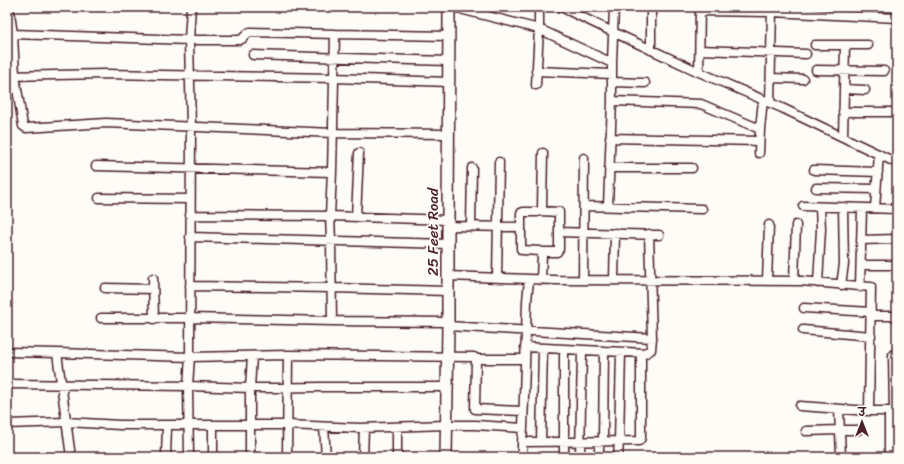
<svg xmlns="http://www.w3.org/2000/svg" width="904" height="464" font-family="Sriracha,'Playpen Sans Deva',sans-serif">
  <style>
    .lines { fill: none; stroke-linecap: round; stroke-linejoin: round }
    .street-casing { stroke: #4a1f2b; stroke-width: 11 }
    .secondary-casing { stroke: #4a1f2b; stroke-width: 14 }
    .street { stroke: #fdfcf7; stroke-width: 8 }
    .secondary { stroke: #fdfcf7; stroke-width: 11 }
    .labels { text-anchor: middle; stroke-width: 3.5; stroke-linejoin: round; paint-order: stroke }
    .street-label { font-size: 15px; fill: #4a1f2b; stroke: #fdfcf7 }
  </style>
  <rect width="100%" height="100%" fill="#fdfcf7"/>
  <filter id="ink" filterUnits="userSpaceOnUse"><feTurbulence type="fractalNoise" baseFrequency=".025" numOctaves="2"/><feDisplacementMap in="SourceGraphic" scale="8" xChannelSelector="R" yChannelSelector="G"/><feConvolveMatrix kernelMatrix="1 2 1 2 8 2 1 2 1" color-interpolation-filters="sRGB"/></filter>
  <g filter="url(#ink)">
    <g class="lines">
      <g class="street-casing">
        <path id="street" d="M9 7 13 34 15 76 23 126 26 128 106 123 333 133 449 134
          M452 7 539 29 612 63 614 7
          M561 7 613 32 699 72 782 108 897 163
          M700 11 772 12 897 18
          M13 34 189 40H240C245 38 245 34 250 32L335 34 332 172 96 166
          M335 34 449 36
          M815 45H845
          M651 50V7
          M700 50 806 54
          M253 55 377 59 449 61
          M816 70 884 71
          M536 71 612 74
          M699 72 700 7
          M7 76 105 74 334 78 449 82
          M771 78 803 79
          M612 82 645 83
          M536 85 539 29V7
          M844 89 865 90
          M612 101 701 104 760 129 763 100
          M770 103 772 8
          M843 112H897
          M843 137 845 45H868
          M610 138 759 141
          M759 153 760 129
          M609 168H692
          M814 170 878 172
          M332 172 330 216 331 241 332 321
          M816 188 876 189
          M99 198 190 199
          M584 206 702 209
          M608 206 612 101V63
          M803 206 897 209
          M875 208 879 154
          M190 215 330 216 448 220
          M356 217 359 153
          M448 226 521 227
          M471 227 472 168
          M559 232 659 235
          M649 234 652 338
          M190 237 448 244
          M861 240 897 239
          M541 252H557L559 249V212L541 211
          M861 265H897
          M448 276 556 280 801 281 871 287 869 411
          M153 278 154 319
          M497 278 499 162
          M541 280 542 254 540 251 522 250 521 249V213L523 212H537L541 211 542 208 543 153
          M583 280 584 158
          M614 280 615 233
          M767 281 769 225
          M794 281 796 225
          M818 283 821 229 820 207
          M841 285 844 264 843 207
          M190 286 332 288 448 291
          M860 287 862 208
          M105 288 153 289
          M804 308 871 312
          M871 316H897
          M101 318H190L332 321 448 322
          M803 330 871 336
          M525 347 604 351 603 442
          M564 349V457
          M604 351 646 353
          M7 352 57 353
          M476 359H525
          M7 384 188 386 250 388 320 387H447
          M800 406 869 411H897
          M839 409 841 457
          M889 411V457
          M894 411 893 355 894 354 897 352
          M7 424 66 422 120 425H287L360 428 446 425H475L523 428 522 442 639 441 641 438V358L642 354 651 350 652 338 448 326
          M324 427 326 457
          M523 428 527 301 529 279
          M806 431 840 430H858
          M619 441 621 352
          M522 442V457
          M541 442 543 348
          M71 457 57 353 190 357 288 355 474 357 476 359V360L475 409 523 411
          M166 457 167 425
          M189 457 188 386 190 357 191 127 189 40 191 7
          M213 457V426
          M250 457V388L252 356
          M287 457 288 355
          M363 457 364 428
          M397 457V427
          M580 457 582 350
          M599 457V442
          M618 457 619 441"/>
      </g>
      <g class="secondary-casing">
        <path id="secondary" d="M446 457 448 326V226L449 7"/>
      </g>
      <use href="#street" class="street"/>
      <use href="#secondary" class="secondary"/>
    </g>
  </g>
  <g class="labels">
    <g class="street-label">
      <text transform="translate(433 232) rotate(-90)" y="5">25 Feet Road</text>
    </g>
  </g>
  <rect width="904" height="464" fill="none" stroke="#fdfcf7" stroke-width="24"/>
  <rect x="12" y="12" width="880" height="440" fill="none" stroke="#4a1f2b" stroke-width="1.5" filter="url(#ink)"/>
  <g transform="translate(862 422)" stroke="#fdfcf7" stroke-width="3" paint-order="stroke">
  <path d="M0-3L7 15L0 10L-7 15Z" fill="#4a1f2b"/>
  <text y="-6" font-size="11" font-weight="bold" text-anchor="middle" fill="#4a1f2b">उ</text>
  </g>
</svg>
